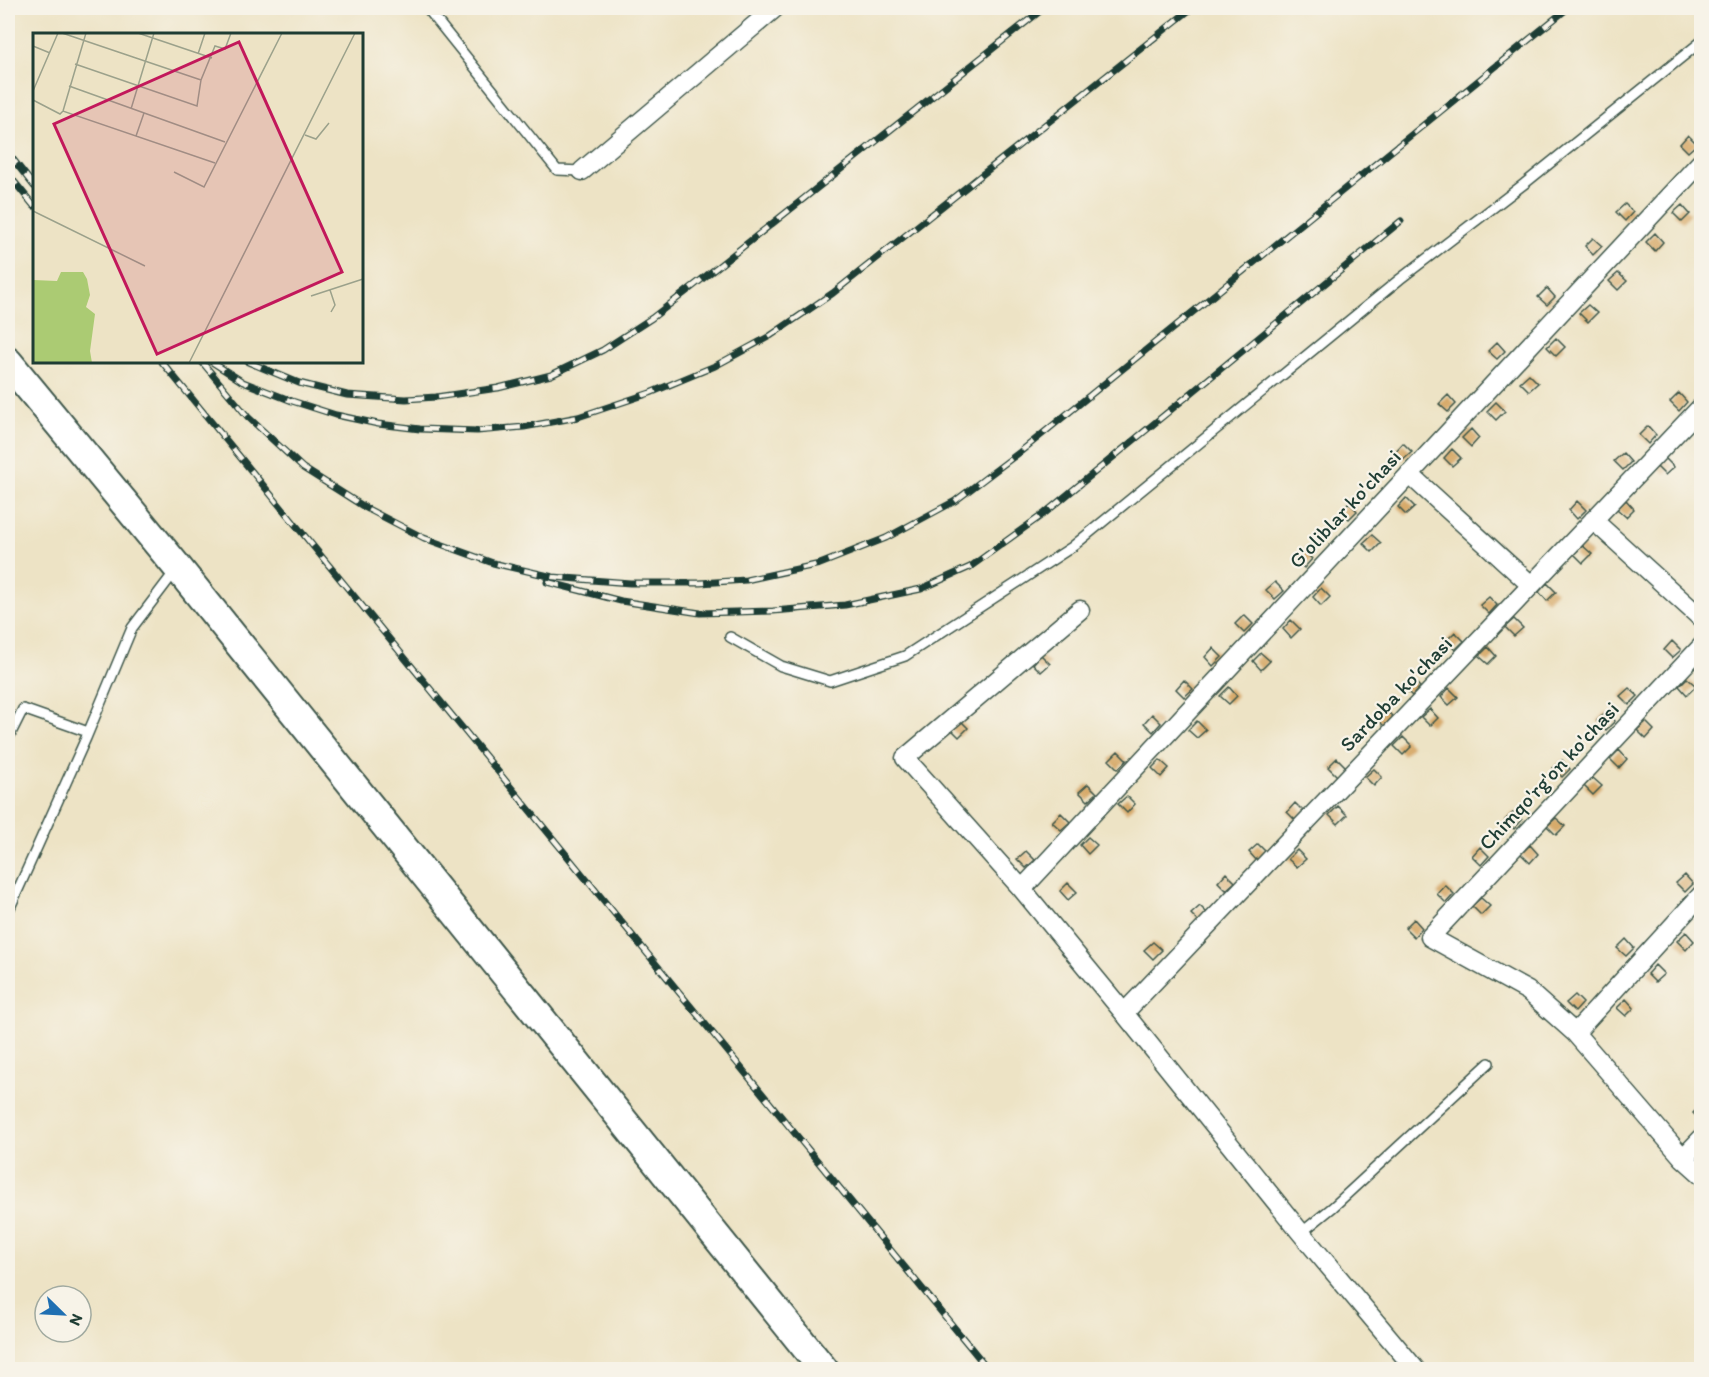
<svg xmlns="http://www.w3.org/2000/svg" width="1709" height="1377" font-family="Itim,sans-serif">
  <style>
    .building { fill: #d7aa6a }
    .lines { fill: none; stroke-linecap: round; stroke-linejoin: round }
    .lane-casing { stroke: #3e564a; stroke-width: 12 }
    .street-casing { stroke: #3e564a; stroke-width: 21 }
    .primary-casing { stroke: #3e564a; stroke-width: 32 }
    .lane { stroke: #fff; stroke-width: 9 }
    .street { stroke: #fff; stroke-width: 18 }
    .primary { stroke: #fff; stroke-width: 28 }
    .rail-casing { stroke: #1f3d34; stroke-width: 7 }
    .rail { stroke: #f7f3e8; stroke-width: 4.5; stroke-dasharray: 14; stroke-linecap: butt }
    .labels { text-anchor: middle; stroke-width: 4.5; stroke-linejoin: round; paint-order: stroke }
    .street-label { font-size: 21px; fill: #1f3d34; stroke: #f7f3e8 }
    .inset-road { fill: none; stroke: #9ba18b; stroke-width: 1.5 }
    .view { fill: #c2185b; fill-opacity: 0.15; stroke: #c2185b; stroke-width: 3 }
    .inset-edge { fill: none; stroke: #1f3d34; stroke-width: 3 }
  </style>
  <rect width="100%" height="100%" fill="#f7f3e8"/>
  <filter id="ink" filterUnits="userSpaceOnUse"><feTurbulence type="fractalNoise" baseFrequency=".0167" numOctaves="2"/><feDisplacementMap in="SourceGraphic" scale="12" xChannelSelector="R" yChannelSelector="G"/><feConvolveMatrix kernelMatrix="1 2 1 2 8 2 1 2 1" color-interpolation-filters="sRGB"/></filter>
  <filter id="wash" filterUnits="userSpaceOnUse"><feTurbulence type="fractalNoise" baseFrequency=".008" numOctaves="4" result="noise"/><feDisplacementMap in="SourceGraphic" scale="24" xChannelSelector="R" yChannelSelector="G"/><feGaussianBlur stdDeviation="1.35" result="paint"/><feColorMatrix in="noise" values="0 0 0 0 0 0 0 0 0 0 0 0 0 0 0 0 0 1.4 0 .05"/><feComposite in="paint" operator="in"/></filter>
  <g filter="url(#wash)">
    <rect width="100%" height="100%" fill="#ede3c5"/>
    <g id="blocks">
      <path class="building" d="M1688 135 1697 144 1688 152 1680 144Z
        M1625 204 1633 212 1625 221 1616 212Z
        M1682 205 1690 214 1682 222 1673 213Z
        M1655 233 1663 242 1655 251 1646 242Z
        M1593 238 1602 246 1593 255 1585 246Z
        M1618 273 1627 281 1618 290 1609 281Z
        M1547 288 1555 297 1547 305 1538 297Z
        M1588 305 1597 313 1588 322 1579 313Z
        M1556 338 1565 347 1556 356 1547 347Z
        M1497 342 1505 351 1497 359 1488 351Z
        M1529 374 1538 383 1529 391 1520 382Z
        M1679 393 1687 402 1679 411 1670 402Z
        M1448 395 1456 404 1448 412 1439 404Z
        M1496 402 1505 411 1496 420 1487 411Z
        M1648 426 1656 435 1648 444 1639 435Z
        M1471 429 1479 438 1471 447 1462 438Z
        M1403 443 1412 452 1403 460 1395 452Z
        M1452 449 1461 458 1452 466 1444 458Z
        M1623 453 1631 462 1623 470 1614 461Z
        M1665 458 1674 467 1665 475 1656 466Z
        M1406 498 1415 507 1406 515 1398 507Z
        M1626 500 1634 509 1626 517 1617 509Z
        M1577 501 1586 510 1577 519 1569 510Z
        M1349 502 1357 511 1349 519 1340 511Z
        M1372 535 1381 543 1372 552 1363 543Z
        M1583 546 1592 554 1583 563 1574 554Z
        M1304 551 1312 559 1304 568 1295 559Z
        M1275 582 1284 591 1275 599 1266 590Z
        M1547 583 1556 592 1547 601 1539 592Z
        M1321 588 1330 597 1321 606 1313 597Z
        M1489 597 1497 605 1489 614 1480 605Z
        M1244 615 1253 624 1244 633 1235 624Z
        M1514 619 1523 628 1514 636 1505 627Z
        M1291 620 1300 629 1291 638 1283 629Z
        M1455 632 1464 641 1455 650 1446 641Z
        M1672 641 1681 650 1672 658 1664 650Z
        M1488 647 1496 656 1488 664 1479 656Z
        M1213 648 1222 657 1213 666 1205 657Z
        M1261 653 1270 661 1261 670 1253 661Z
        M1041 655 1050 664 1041 672 1033 664Z
        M1687 678 1696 686 1687 695 1679 686Z
        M1412 679 1420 687 1412 696 1403 687Z
        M1184 680 1193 689 1184 697 1176 689Z
        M1229 687 1237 696 1229 704 1220 696Z
        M1449 688 1458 697 1449 705 1441 697Z
        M1629 688 1638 696 1629 705 1620 696Z
        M1384 708 1393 717 1384 726 1375 717Z
        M1430 709 1438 718 1430 726 1421 717Z
        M1606 712 1615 721 1606 730 1597 721Z
        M1152 714 1161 723 1153 732 1144 723Z
        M959 719 968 728 959 737 950 728Z
        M1197 721 1206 730 1197 738 1188 730Z
        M1646 722 1654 730 1646 739 1637 730Z
        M1403 737 1412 746 1403 755 1394 746Z
        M1619 750 1627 759 1619 768 1610 759Z
        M1118 751 1127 760 1118 769 1109 760Z
        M1337 758 1346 767 1337 776 1328 767Z
        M1160 760 1169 768 1161 777 1152 768Z
        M1562 760 1570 769 1562 777 1553 768Z
        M1374 769 1382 777 1374 786 1365 777Z
        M1593 778 1602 786 1593 795 1584 786Z
        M1088 784 1097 793 1088 801 1079 792Z
        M1127 796 1135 804 1127 813 1118 804Z
        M1295 803 1304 812 1295 820 1287 812Z
        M1338 806 1347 815 1338 824 1329 815Z
        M1514 812 1522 820 1514 829 1505 820Z
        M1061 813 1070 822 1061 830 1052 822Z
        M1556 818 1565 826 1556 835 1547 826Z
        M1088 837 1097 845 1088 854 1080 845Z
        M1258 844 1266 852 1257 861 1249 852Z
        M1530 845 1538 854 1530 863 1521 854Z
        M1480 847 1489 856 1481 865 1472 856Z
        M1297 850 1306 859 1297 867 1288 859Z
        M1026 851 1035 860 1026 868 1017 859Z
        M1226 873 1235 882 1226 890 1218 882Z
        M1685 875 1693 884 1685 892 1676 883Z
        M1068 883 1077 892 1068 900 1060 891Z
        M1445 885 1454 894 1446 903 1437 894Z
        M1481 898 1490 906 1481 915 1472 906Z
        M1200 906 1208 914 1200 923 1191 914Z
        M1414 919 1422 928 1414 937 1405 928Z
        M1686 932 1694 941 1686 950 1677 941Z
        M1626 939 1634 948 1626 956 1617 948Z
        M1153 942 1162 950 1153 959 1144 950Z
        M1655 965 1664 974 1655 982 1647 974Z
        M1575 995 1583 1003 1575 1012 1566 1003Z
        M1626 999 1634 1008 1626 1016 1617 1008Z
        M1702 1104V1122L1693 1113Z"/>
    </g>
  </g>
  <g filter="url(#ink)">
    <use href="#blocks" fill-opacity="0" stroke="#3e564a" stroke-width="1.5"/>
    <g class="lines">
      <g class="lane-casing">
        <path id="lane" d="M427 8 557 170 582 171
          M730 637 781 666 830 681 905 656 1072 547 1400 279 1524 184 1702 41
          M8 739 23 709 88 732
          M8 912 86 738 132 628 176 570
          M1301 1233 1333 1207 1489 1063"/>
      </g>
      <g class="street-casing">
        <path id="street" d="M582 171 775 8
          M1409 474 1531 585
          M1593 520 1702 619
          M1080 610 905 758 1022 889 1124 1013 1301 1233 1416 1370
          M1702 646 1430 937 1528 991 1575 1033 1683 1158 1702 1175
          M1022 889 1702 161
          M1124 1013 1702 406
          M1575 1033 1702 894
          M1683 1158 1702 1138"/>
      </g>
      <g class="primary-casing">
        <path id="primary" d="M8 362 178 568 824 1370"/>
      </g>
      <use href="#lane" class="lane"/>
      <use href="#street" class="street"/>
      <use href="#primary" class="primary"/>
      <g class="rail-casing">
        <path id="rail" d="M8 153 34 186
          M8 174 34 206
          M162 362 989 1370
          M202 362 248 417 303 468 366 508 424 538 493 563 553 577 630 583H700L746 580 820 564 886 538 955 501 1020 452 1568 8
          M212 362 243 382 292 401 336 415 378 424 420 429 477 431 524 427 578 417 650 393 715 366 770 336 833 293 1192 8
          M248 362 299 383 347 395 406 399 436 397 498 388 551 375 603 350 652 318 701 280 1044 8
          M547 582 621 601 700 613 773 611 845 605 921 589 970 567 1045 513 1401 221"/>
      </g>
      <use href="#rail" class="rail"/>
    </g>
  </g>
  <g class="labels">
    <g class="street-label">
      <text transform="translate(1345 509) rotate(-47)" y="7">G'oliblar ko'chasi</text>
      <text transform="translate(1396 694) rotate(-46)" y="7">Sardoba ko'chasi</text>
      <text transform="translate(1549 776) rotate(-47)" y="7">Chimqo'rg'on ko'chasi</text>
    </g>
  </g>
  <g transform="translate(33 33)">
    <rect width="330" height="330" fill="#ede3c5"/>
    <path d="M28 239H50L54 246 57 262 53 274 62 281 57 318 59 330H0V247L24 248Z" fill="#abcb73"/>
    <path class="inset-road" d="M29 0 168 47M105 0 179 25M0 13 17 20M165 21 172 0M42 31 164 73 168 47 182 13 192 16 198 0M36 53 192 109M0 58 25 0M0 67 27 81 30 78 182 130M98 76 121 0M30 78 53 0M272 102 283 106 296 90M103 103 111 80M141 139 171 154 249 0M0 178 112 233M297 257 302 272 298 279M278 263 330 246M156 330 322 0"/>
    <path class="view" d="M206 9 309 239 124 321 21 91Z"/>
    <rect width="330" height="330" class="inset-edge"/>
  </g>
  <rect width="1709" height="1377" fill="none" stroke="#f7f3e8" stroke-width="30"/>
  <g transform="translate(63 1314) rotate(114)"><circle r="28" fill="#f7f3e8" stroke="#a1aaa0" stroke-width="1.5"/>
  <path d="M0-4.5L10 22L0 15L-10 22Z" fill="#1f6fb2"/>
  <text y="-9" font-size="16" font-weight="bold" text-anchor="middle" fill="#1f3d34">N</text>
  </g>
</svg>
